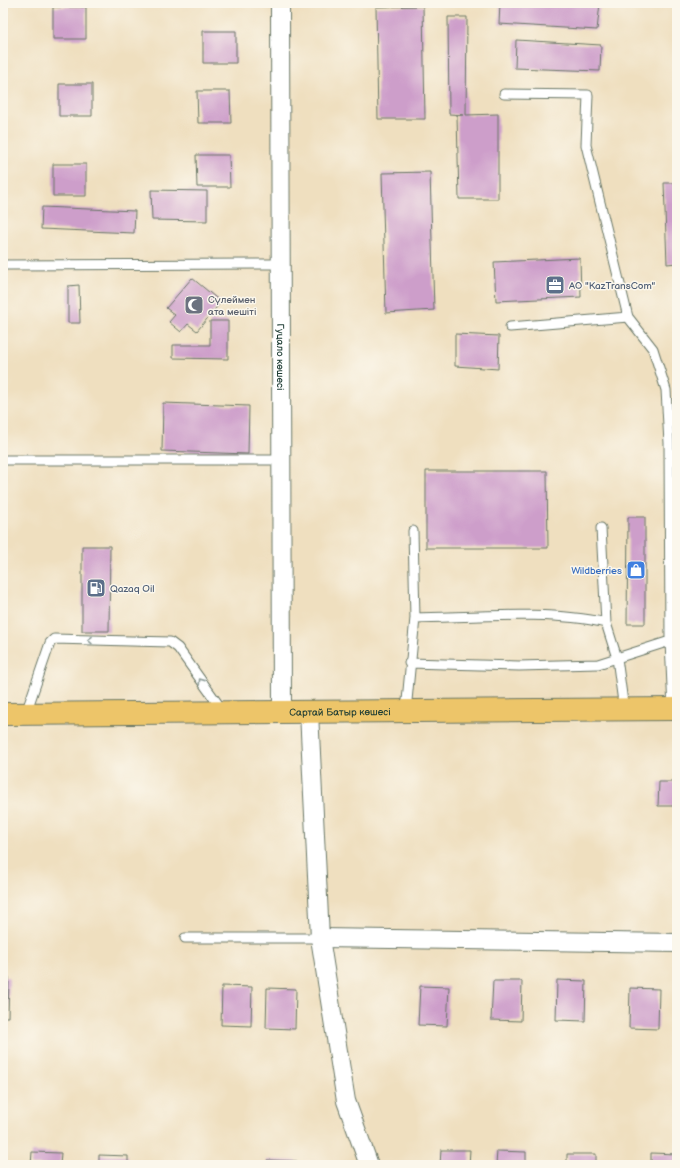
<svg xmlns="http://www.w3.org/2000/svg" width="680" height="1168" font-family="'Balsamiq Sans',sans-serif">
  <style>
    .building { fill: #cd9eca }
    .lines { fill: none; stroke-linecap: round; stroke-linejoin: round }
    .lane-casing { stroke: #687665; stroke-width: 11 }
    .street-casing { stroke: #687665; stroke-width: 20 }
    .highway-casing { stroke: #687665; stroke-width: 24 }
    .lane { stroke: #fff; stroke-width: 9 }
    .street { stroke: #fff; stroke-width: 18 }
    .highway { stroke: #edc569; stroke-width: 22 }
    .oneway { stroke: #8f9e9a }
    .labels { text-anchor: middle; stroke-width: 3; stroke-linejoin: round; paint-order: stroke }
    .service-label { font-size: 10px; fill: #4e5e75; stroke: #fbf7ec; text-anchor: start }
    .worship-label { font-size: 10px; fill: #5b616d; stroke: #fbf7ec; text-anchor: start }
    .street-label { font-size: 10px; fill: #1f3d34; stroke: #fbf7ec }
    .shop-label { font-size: 10px; fill: #366cbe; stroke: #fbf7ec; text-anchor: end }
  </style>
  <rect width="100%" height="100%" fill="#fbf7ec"/>
  <filter id="ink" filterUnits="userSpaceOnUse"><feTurbulence type="fractalNoise" baseFrequency=".025" numOctaves="2"/><feDisplacementMap in="SourceGraphic" scale="8" xChannelSelector="R" yChannelSelector="G"/><feConvolveMatrix kernelMatrix="1 2 1 2 8 2 1 2 1" color-interpolation-filters="sRGB"/></filter>
  <filter id="wash" filterUnits="userSpaceOnUse"><feTurbulence type="fractalNoise" baseFrequency=".012" numOctaves="4" result="noise"/><feDisplacementMap in="SourceGraphic" scale="16" xChannelSelector="R" yChannelSelector="G"/><feGaussianBlur stdDeviation="0.9" result="paint"/><feColorMatrix in="noise" values="0 0 0 0 0 0 0 0 0 0 0 0 0 0 0 0 0 1.4 0 .05"/><feComposite in="paint" operator="in"/></filter>
  <g filter="url(#wash)">
    <rect width="100%" height="100%" fill="#efdfbf"/>
    <g id="blocks">
      <path class="building" d="M500 3H600L597 30 499 24Z
        M423 6 425 119H378L376 7Z
        M53 7H86V39H53Z
        M448 17H467L466 115 498 114V199H459L457 115H463L449 114Z
        M203 31H236V63H203Z
        M516 40 601 45 600 71 515 68Z
        M59 84H92V116H59Z
        M197 91H230L231 123H198Z
        M196 155H229L230 187H197Z
        M53 164H86V196H53Z
        M430 172 434 310 386 313 382 173Z
        M664 183H677V263L667 264Z
        M151 190 207 191V221L152 220Z
        M42 207 135 211 134 233 41 229Z
        M580 258 581 297 496 301 494 262Z
        M192 278 221 302 197 331 188 324 181 332 169 322 175 315 166 308Z
        M79 285 80 323H68V286Z
        M210 321H228V359L173 358V345H210Z
        M455 334 499 336 498 369 455 366Z
        M163 403 249 406 248 454 162 451Z
        M426 471H547L548 548H426Z
        M628 517H645V624H627Z
        M82 546H110L109 631H82Z
        M659 782H677V806H658Z
        M3 977H9L8 1017H3Z
        M557 980 586 981 585 1021 556 1020Z
        M493 981H522L521 1021 491 1020Z
        M222 986 252 987 251 1026 221 1025Z
        M420 986 449 987 447 1026 418 1025Z
        M267 988 296 989 295 1029 266 1028Z
        M630 988 659 989 658 1029 629 1028Z
        M441 1150H470L469 1165H440Z
        M497 1151 526 1152V1165H496Z
        M32 1152 61 1153 60 1165H31Z
        M651 1153 677 1154V1165H651Z
        M567 1154H596V1165H567Z
        M99 1155 128 1156V1165H99Z
        M267 1160 297 1161V1165H267Z"/>
    </g>
  </g>
  <g filter="url(#ink)">
    <use href="#blocks" fill-opacity="0" stroke="#687665" stroke-width="1"/>
    <g class="lines">
      <g class="lane-casing">
        <path id="lane" d="M504 94 588 95 586 145 628 317
          M3 265 282 264
          M510 327 628 317 653 349 666 390 669 443 670 641 673 710
          M3 460H282
          M601 528 606 623
          M415 618C474 617 549 610 606 623L617 658 624 710
          M409 663 519 666 598 664 670 641
          M406 711 415 618 413 531
          M26 713 50 643 54 639 170 642 178 648 223 711
          M185 938H320"/>
      </g>
      <g class="street-casing">
        <g id="street">
          <path id="s1" d="M280 3 282 712"/>
          <path d="M309 712 320 938 346 1101 369 1165"/>
          <path d="M320 938 677 943"/>
        </g>
      </g>
      <g class="highway-casing">
        <g id="highway">
          <path id="s2" d="M3 714 677 709"/>
        </g>
      </g>
      <use href="#lane" class="lane"/>
      <use href="#street" class="street"/>
      <use href="#highway" class="highway"/>
    </g>
    <defs><path id="oneway-chevron" d="M-2-3.5L2.5 0L-2 3.5" fill="none" stroke-width="1.6" stroke-linecap="round" stroke-linejoin="round"/></defs>
    <g class="oneway">
      <use href="#oneway-chevron" transform="translate(90 640) rotate(-179)"/>
      <use href="#oneway-chevron" transform="translate(201 681) rotate(-125)"/>
    </g>
  </g>
  <defs>
    <g id="office-square" transform="scale(1)"><rect x="-9" y="-9" width="18" height="18" rx="4" fill="#5c6f8a" stroke="#fbf7ec"/><path d="M-6-3h4V-5.5h4V-3h4V5H-6ZM-1-4.5V-3h2v-1.5ZM-6 0V1H6V0Z" fill="#fff"/></g>
    <g id="mosque-square" transform="scale(1)"><rect x="-9" y="-9" width="18" height="18" rx="4" fill="#6b7280" stroke="#fbf7ec"/><path d="M3.5-4.9A6 6 0 1 0 3.5 4.9A5 5 0 1 1 3.5-4.9Z" fill="#fff"/></g>
    <g id="shop-square" transform="scale(1)"><rect x="-9" y="-9" width="18" height="18" rx="4" fill="#3f7fe0" stroke="#fbf7ec"/><path d="M-5-2.5h2.3a2.7 3.5 0 0 1 5.4 0H5L5.5 6h-11ZM-1.5-2.5h3a1.5 2.3 0 0 0-3 0Z" fill="#fff"/></g>
    <g id="fuel-square" transform="scale(1)"><rect x="-9" y="-9" width="18" height="18" rx="4" fill="#5c6f8a" stroke="#fbf7ec"/><path d="M-5.5-6h7V0h2V4h1.3V-2.5L3-4.5l.8-.8L6-3V5H2.5V1h-1V6h-7ZM-4.2-4.7v3.2H.2V-4.7Z" fill="#fff"/></g>
  </defs>
  <g fill-rule="evenodd">
    <use href="#office-square" x="555" y="285"/>
    <use href="#mosque-square" x="194" y="305"/>
    <use href="#shop-square" x="636" y="570"/>
    <use href="#fuel-square" x="96" y="588"/>
  </g>
  <g class="labels">
    <g class="service-label">
      <text x="569" y="289">АО "KazTransCom"</text>
      <text x="110" y="592">Qazaq Oil</text>
    </g>
    <g class="worship-label">
      <text x="208" y="303">Сүлеймен<tspan x="208" dy="12">ата мешіті</tspan></text>
    </g>
    <g class="street-label">
      <text dy="4" stroke="none"><textPath href="#s1" startOffset="354">Гуцало көшесі</textPath></text>
      <text dy="4" stroke="none"><textPath href="#s2" startOffset="337">Сартай Батыр көшесі</textPath></text>
    </g>
    <g class="shop-label">
      <text x="622" y="574">Wildberries</text>
    </g>
  </g>
  <rect width="680" height="1168" fill="none" stroke="#fbf7ec" stroke-width="16"/>
</svg>
